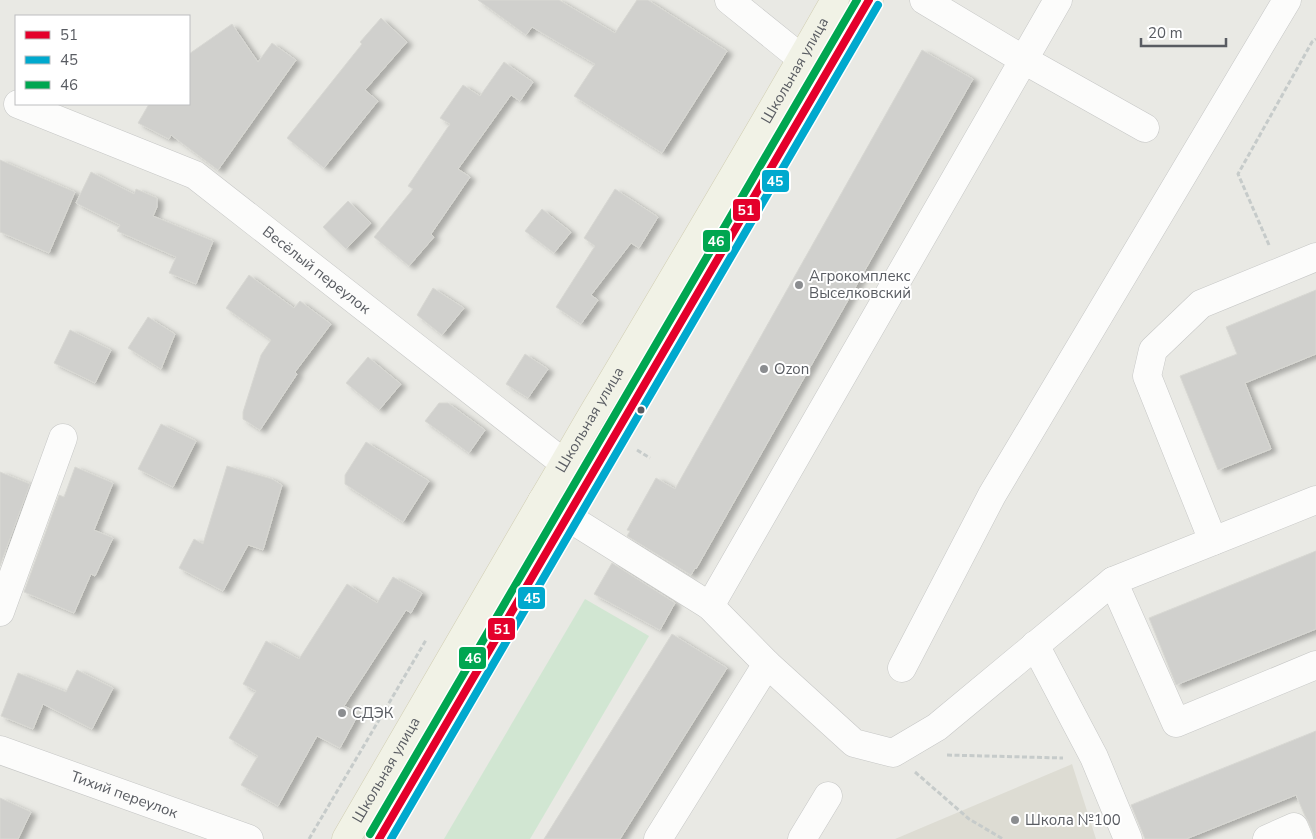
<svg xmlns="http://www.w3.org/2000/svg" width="1316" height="839" font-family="'Nunito Sans',sans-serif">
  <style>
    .education { fill: #dddcd3 }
    .green { fill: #d1e6d2 }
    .building { fill: #d0d0cd; stroke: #d8d8d3; filter: url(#shadow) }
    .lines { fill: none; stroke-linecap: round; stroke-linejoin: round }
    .minor-casing { stroke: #c6c7c6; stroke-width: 29 }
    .major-casing { stroke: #d1ceb2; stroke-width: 29 }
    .path { stroke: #c6cbca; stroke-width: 3; stroke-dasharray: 5 2.5; stroke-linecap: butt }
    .minor { stroke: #fcfcfb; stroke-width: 28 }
    .major { stroke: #f1f2e6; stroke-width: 28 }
    .bus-1-casing { stroke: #fff; stroke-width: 11 }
    .bus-2-casing { stroke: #fff; stroke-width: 11 }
    .bus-3-casing { stroke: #fff; stroke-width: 11 }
    .bus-1 { stroke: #e4002b; stroke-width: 8 }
    .bus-2 { stroke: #00a9ce; stroke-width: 8 }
    .bus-3 { stroke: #00a651; stroke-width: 8 }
    .poi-dot { fill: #8b8d90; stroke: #fff; stroke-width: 2 }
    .bus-dot { fill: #595c62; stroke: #fff; stroke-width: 2 }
    .labels { text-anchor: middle; stroke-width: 4; stroke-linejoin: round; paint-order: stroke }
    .street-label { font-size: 15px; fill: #595c62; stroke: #fff }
    .poi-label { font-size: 15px; fill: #595c62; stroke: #fff; text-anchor: start }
    .line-badge { stroke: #fff; stroke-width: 2 }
    .badge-label { font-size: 14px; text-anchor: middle; font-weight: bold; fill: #fff }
  </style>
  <defs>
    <filter id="shadow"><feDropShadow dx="5.5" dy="3" stdDeviation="2.5" flood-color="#0004"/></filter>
  </defs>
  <rect width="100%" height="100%" fill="#e9e9e4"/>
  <path class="education" d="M1072 764 1096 839H895L1070 765Z"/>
  <path class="green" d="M585 599 649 636 530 839H444Z"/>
  <path class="building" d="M478 0H559L615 33 637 0H648L727 51 662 153 574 96 595 64 532 27 526 35Z
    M381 18 407 42 365 90 378 101 324 168 287 138 362 44 360 42Z
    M232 24 258 62 272 43 296 60 218 170 171 135 169 139 138 123 149 104H189V54Z
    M922 50 973 79 696 569 695 568 691 575 627 536 630 531 627 530 656 478 675 489Z
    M504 62 533 82 520 101 511 95 458 169 470 177 431 234 434 237 409 266 374 237 413 189 408 186 450 124 440 118 463 85 480 96Z
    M0 160 75 192 49 253 0 232Z
    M91 172 134 194 136 189 157 198V207L153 216 213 241 196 284 169 273 176 257 117 231 120 225 76 203Z
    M615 189 658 217 639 248 631 243 591 295 598 300 581 324 556 307 595 246 584 238Z
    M348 201 371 223 346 249 323 227Z
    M542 209 571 232 554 253 525 231Z
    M249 275 294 308 300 301 331 324 295 372 297 374 260 430 243 419V412L261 355 271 340 226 308Z
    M433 288 464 308 442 335 417 315Z
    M1316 290V354L1245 383 1271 449 1218 470 1180 376 1237 354 1226 327Z
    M148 317 175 334 161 369 128 348Z
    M70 330 111 350 95 383 54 363Z
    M525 354 548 369 528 398 506 384Z
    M368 357 401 384 379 410 346 383Z
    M439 403H448L485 430 469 453 425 421Z
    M161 424 196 441 173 487 138 469Z
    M366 442 429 481 403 522 345 484V475Z
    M227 466 272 479 282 485 263 550 248 545 223 591 179 568 194 539 203 544Z
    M75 467 113 483 94 530 113 538 95 576 91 574 74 613 24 592 59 495 64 497Z
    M0 472 30 484 0 566Z
    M1316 551V629L1176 685 1149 618Z
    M612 563 675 603 660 630 594 594Z
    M393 577 422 593 411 613 406 610 344 706 359 713 340 748 317 736 278 806 241 785 258 756 229 738 256 691 243 684 266 641 299 659 347 584 377 603Z
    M672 634 727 668 620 839H544Z
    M77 670 113 688 92 729 43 704 33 729 1 716 18 673 66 692Z
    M1316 731V839H1314L1313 833 1308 821 1305 816 1296 795 1186 839H1145L1131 805Z
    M0 798 31 812 18 839H0Z"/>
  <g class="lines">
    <g class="minor-casing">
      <g id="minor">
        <path d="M729 0 802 59"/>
        <path d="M924 0 1024 60 1145 128"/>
        <path id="s1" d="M18 104 195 175 588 482"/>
        <path d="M1316 500 1113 581 1176 723 1316 665"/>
        <path d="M542 501 710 606 767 664 658 839"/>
        <path d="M1213 541 1147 376 1153 350 1201 304 1316 257"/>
        <path d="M710 606 1058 0"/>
        <path d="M0 612 63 438"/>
        <path d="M1035 645 1094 757 1128 839"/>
        <path d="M767 664 854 743 893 753 937 727 1113 581"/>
        <path d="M902 668 992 495 1287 0"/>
        <path id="s2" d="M0 750 249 839"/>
        <path d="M802 839 828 796"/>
        <path d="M1267 839 1294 827 1299 839"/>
      </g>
    </g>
    <g class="major-casing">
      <g id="major">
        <path id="s3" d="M346 839 542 501C562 468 581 433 601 400 680 267 759 134 835 0"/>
        <path d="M379 839 869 0"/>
      </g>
    </g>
    <path class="path" d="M1269 245 1238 174 1312 42 1316 39
      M637 450 650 458
      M947 755 1063 758
      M915 772 969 819 1003 839
      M309 839 426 640"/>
    <use href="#minor" class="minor"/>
    <use href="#major" class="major"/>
    <g class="bus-1-casing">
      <path id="bus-1" d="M379 839 869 0"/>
    </g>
    <g class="bus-2-casing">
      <path id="bus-2" d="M391 839 878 5"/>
    </g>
    <g class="bus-3-casing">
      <path id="bus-3" d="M370 834 857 0"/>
    </g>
    <use href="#bus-1" class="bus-1"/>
    <use href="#bus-2" class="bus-2"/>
    <use href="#bus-3" class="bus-3"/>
  </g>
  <g class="poi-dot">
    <circle cx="799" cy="285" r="5"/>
    <circle cx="764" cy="369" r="5"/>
    <circle cx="342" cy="713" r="5"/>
    <circle cx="1015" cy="820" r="5"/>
  </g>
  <circle class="bus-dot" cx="641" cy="410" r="4.5"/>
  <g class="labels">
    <g class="street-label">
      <text dy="5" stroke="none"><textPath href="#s3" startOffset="890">Школьная улица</textPath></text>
      <text dy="5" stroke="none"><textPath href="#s1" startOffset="345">Весёлый переулок</textPath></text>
      <text dy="5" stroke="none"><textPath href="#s3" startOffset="485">Школьная улица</textPath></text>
      <text dy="5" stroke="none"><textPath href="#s3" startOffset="80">Школьная улица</textPath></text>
      <text dy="5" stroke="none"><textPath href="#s2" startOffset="132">Тихий переулок</textPath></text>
    </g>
    <g class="poi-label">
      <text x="809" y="281">Агрокомплекс<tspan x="809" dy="17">Выселковский</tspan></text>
      <text x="774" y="374">Ozon</text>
      <text x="352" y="718">СДЭК</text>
      <text x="1025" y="825">Школа №100</text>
    </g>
  </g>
  <g class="line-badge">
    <rect x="761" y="169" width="29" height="24" rx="5" fill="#00a9ce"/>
    <rect x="732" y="198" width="29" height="24" rx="5" fill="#e4002b"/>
    <rect x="702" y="229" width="29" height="24" rx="5" fill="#00a651"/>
    <rect x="517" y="586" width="29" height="24" rx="5" fill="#00a9ce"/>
    <rect x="487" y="617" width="29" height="24" rx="5" fill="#e4002b"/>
    <rect x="458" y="646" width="29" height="24" rx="5" fill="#00a651"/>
  </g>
  <g class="badge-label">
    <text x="775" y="186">45</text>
    <text x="746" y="215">51</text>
    <text x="716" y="246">46</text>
    <text x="532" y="603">45</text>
    <text x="502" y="634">51</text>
    <text x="473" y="663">46</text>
  </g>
  <rect x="15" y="15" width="175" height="90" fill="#ffffff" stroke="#bdbec0"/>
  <rect x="25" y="31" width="25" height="8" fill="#e4002b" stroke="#bdbec0"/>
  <text x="60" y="40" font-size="15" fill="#595c62">51</text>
  <rect x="25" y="56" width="25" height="8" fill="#00a9ce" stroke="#bdbec0"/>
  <text x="60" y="65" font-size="15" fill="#595c62">45</text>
  <rect x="25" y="81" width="25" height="8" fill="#00a651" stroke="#bdbec0"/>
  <text x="60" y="90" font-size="15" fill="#595c62">46</text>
  <path d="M1141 38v8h85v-8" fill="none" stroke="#595c62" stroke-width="2.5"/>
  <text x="1148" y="38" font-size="15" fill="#595c62" stroke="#ffffff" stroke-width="4" paint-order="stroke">20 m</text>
</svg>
